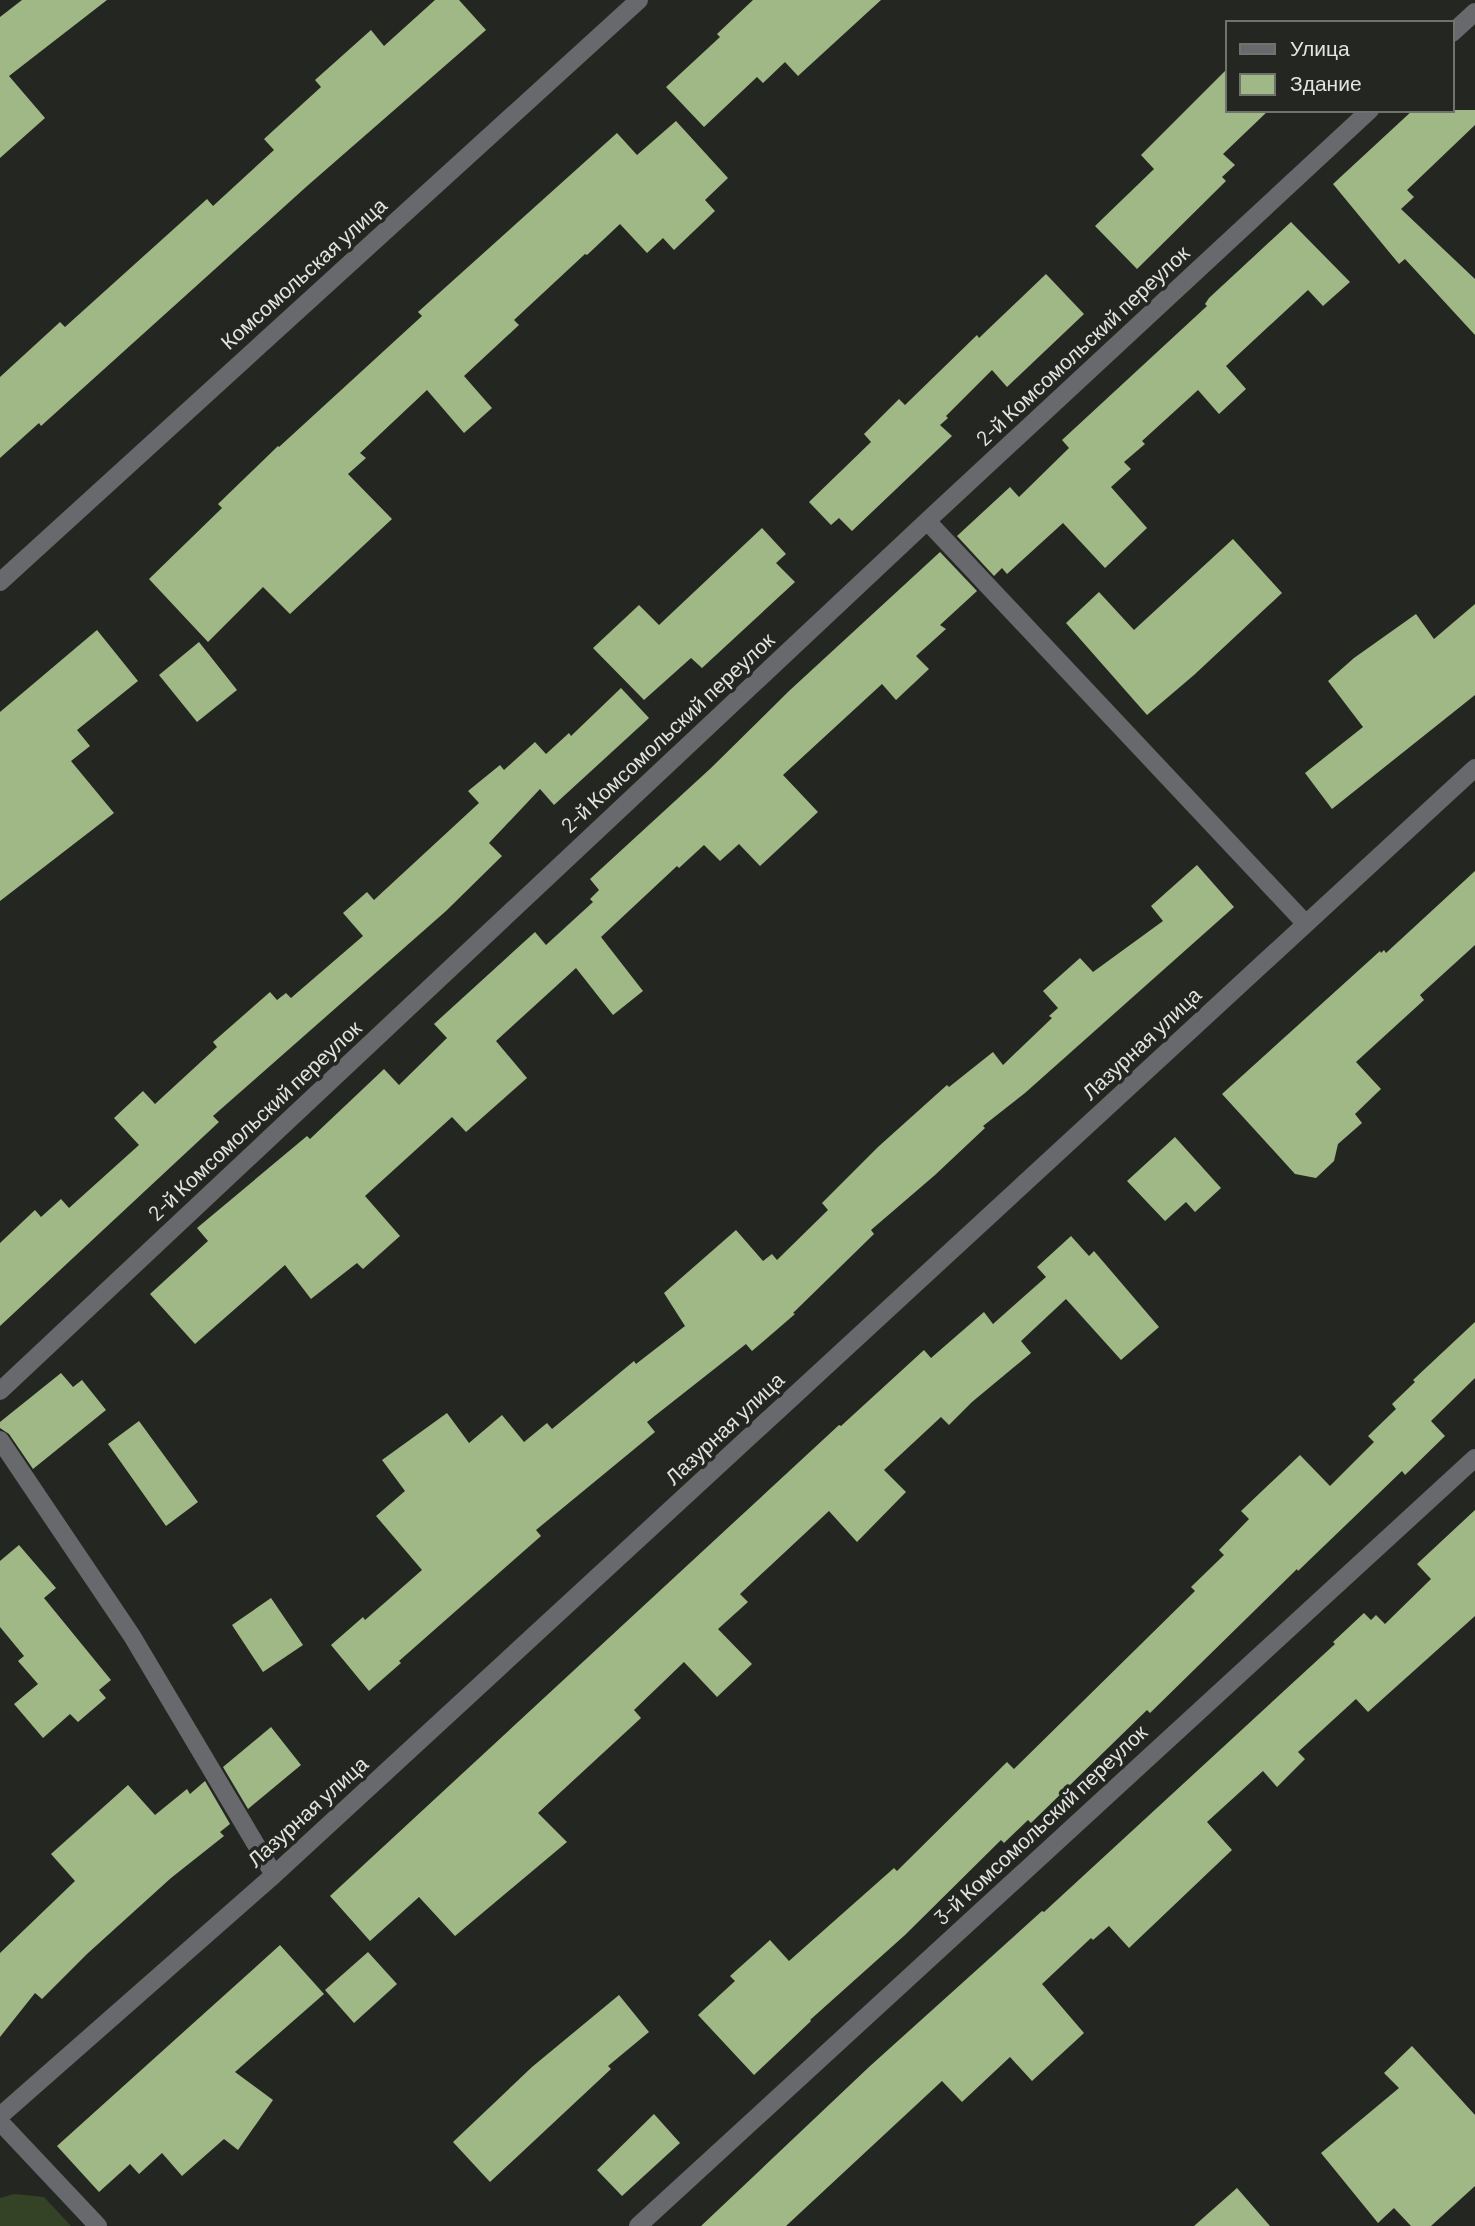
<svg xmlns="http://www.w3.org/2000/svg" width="1475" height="2226" font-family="Barlow,sans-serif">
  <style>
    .green { fill: #344225 }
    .building { fill: #a0b885 }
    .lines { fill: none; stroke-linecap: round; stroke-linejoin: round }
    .minor { stroke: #67696c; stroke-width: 18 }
    .labels { text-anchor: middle; stroke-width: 7; stroke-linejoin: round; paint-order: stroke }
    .street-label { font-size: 21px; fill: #e2e4e0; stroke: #242721 }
  </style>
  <rect width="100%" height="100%" fill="#242721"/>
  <path class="green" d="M14 2194 44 2197 71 2226H0V2198Z"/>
  <path class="building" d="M22 0H107L9 76 45 118 0 158V17Z
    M435 0H459L486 30 306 187 41 426 39 423 0 458V377L60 322 65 327 207 199 213 206 274 150 264 139 321 87 315 80 371 30 384 46Z
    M753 0H881L798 76 785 62 763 83 757 77 704 127 666 87 720 37 717 34Z
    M1228 68V110H1269L1223 154 1235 165 1222 177 1226 181 1137 269 1095 226 1154 169 1141 155Z
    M1413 110H1475V125L1407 190 1414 197 1401 209 1475 279V335L1405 259 1399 264 1333 184Z
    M676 121 728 178 705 200 715 211 674 250 663 238 647 253 620 224 587 255 585 254 514 320 519 325 464 376 492 408 464 433 427 390 360 453 366 458 348 474 392 519 290 614 263 587 208 642 149 579 222 508 218 504 278 446 279 447 422 316 418 312 617 133 637 155Z
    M1291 222 1350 282 1323 306 1308 290 1226 366 1246 389 1219 414 1198 390 1142 441 1145 444 1124 462 1131 469 1111 487 1147 528 1105 568 1063 523 1007 574 1002 568 994 576 957 536 1010 487 1019 497 1069 448 1062 440 1207 306 1205 304 1209 298Z
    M1046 274 1084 314 1007 387 992 370 946 416 948 418 940 425 952 436 852 531 839 518 831 525 809 502 871 442 864 434 899 399 905 405 977 335 979 338Z
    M762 528 786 554 776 563 795 582 702 668 691 658 644 700 593 648 639 605 659 625Z
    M1233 539 1282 593 1194 675 1147 715 1066 623 1099 592 1134 630Z
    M940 552 977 591 940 625 946 629 916 656 929 669 896 700 882 684 783 775 818 812 760 866 739 844 720 861 704 845 679 868 677 866 601 937 643 991 613 1015 576 968 496 1041 527 1078 466 1132 452 1117 365 1196 400 1236 363 1269 357 1263 311 1299 285 1265 195 1344 150 1294 208 1241 197 1228 307 1136 310 1139 384 1069 399 1085 447 1038 434 1024 535 932 546 945 593 902 590 899 599 890 590 879 711 768 789 691Z
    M1475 604V695L1332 809 1305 773 1363 727 1328 681 1354 658 1416 614 1434 639Z
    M97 630 138 681 77 730 90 746 71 761 114 813 0 901V712Z
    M199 642 237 690 197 722 159 675Z
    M621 688 649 718 554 805 540 789 489 843 502 856 446 911 213 1116 219 1122 0 1326V1243L35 1210 41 1217 61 1199 69 1208 139 1145 114 1118 143 1091 155 1104 217 1047 213 1042 270 992 277 1000 286 993 291 998 363 936 343 913 367 892 374 900 479 803 468 791 500 765 504 770 535 742 546 754 569 733 571 736Z
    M1197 865 1234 907 1025 1093 983 1126 985 1128 935 1175 871 1230 874 1234 793 1313 795 1314 752 1351 746 1344 647 1422 655 1432 536 1530 541 1536 399 1661 401 1663 369 1691 331 1645 363 1617 365 1620 422 1570 376 1516 405 1491 382 1460 447 1413 469 1443 502 1415 524 1442 547 1423 552 1429 634 1361 636 1364 685 1326 664 1293 736 1230 763 1261 772 1254 777 1260 828 1210 822 1203 878 1147 947 1085 949 1087 993 1052 1003 1065 1052 1018 1049 1016 1058 1008 1043 991 1080 958 1093 972 1163 921 1151 906Z
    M1475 871V945L1420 995 1424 1000 1356 1062 1381 1089 1355 1114 1362 1123 1338 1144 1334 1161 1316 1178 1295 1174 1222 1094 1380 951 1381 953 1384 950 1386 953Z
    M1175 1137 1221 1188 1195 1212 1186 1202 1165 1221 1127 1181Z
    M1071 1236 1089 1256 1094 1251 1159 1327 1121 1360 1066 1299 1021 1341 1031 1353 972 1402 949 1425 941 1417 884 1470 906 1492 857 1542 829 1511 740 1594 748 1602 718 1629 752 1664 717 1697 684 1662 634 1710 641 1718 538 1813 567 1842 455 1936 419 1897 370 1941 330 1896 839 1425 841 1426 924 1350 931 1358 984 1312 993 1324 1046 1277 1037 1267Z
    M1475 1322V1378L1431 1421 1445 1436 1405 1475 1402 1471 1298 1571 1297 1569 1150 1713 1147 1710 1031 1823 1028 1820 1004 1843 1001 1840 905 1935 810 2020 811 2021 754 2075 698 2015 735 1981 730 1976 770 1940 789 1961 894 1868 897 1871 1007 1762 1014 1769 1195 1591 1191 1587 1224 1555 1219 1550 1249 1519 1241 1511 1300 1455 1330 1486 1374 1442 1368 1436 1396 1409 1392 1404 1415 1382 1413 1380Z
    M61 1373 73 1387 82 1380 106 1410 33 1469 9 1434 0 1428V1422Z
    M139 1421 198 1502 166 1526 108 1444Z
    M1475 1510V1616L1368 1712 1356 1699 1298 1752 1305 1759 1277 1787 1263 1771 1207 1822 1232 1850 1129 1948 1109 1926 1093 1940 1091 1938 1042 1984 1084 2033 1032 2081 1010 2057 962 2102 942 2081 786 2226H701L869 2067 1042 1911 1044 1912 1335 1644 1333 1642 1364 1613 1371 1620 1376 1615 1385 1624 1431 1579 1417 1564Z
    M19 1545 56 1588 44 1598 111 1680 99 1690 106 1698 78 1722 70 1714 43 1738 14 1704 38 1684 18 1661 24 1656 0 1627V1561Z
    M271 1598 303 1645 263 1672 232 1625Z
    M271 1727 301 1765 248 1809 223 1767Z
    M205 1781 230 1824 220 1832 224 1836 171 1878 87 1954 42 1999 35 1993 0 2037V1953L75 1881 51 1854 128 1785 155 1815 187 1789 190 1794Z
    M280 1945 324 1994 235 2072 273 2100 238 2150 224 2139 182 2176 162 2153 139 2174 130 2164 99 2192 57 2146Z
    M368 1952 397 1984 354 2023 325 1990Z
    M619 1995 649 2032 608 2066 611 2069 490 2182 453 2142 532 2067Z
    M1412 2046 1475 2115V2186L1431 2226H1411L1394 2208 1378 2223 1321 2153 1399 2088 1384 2073Z
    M654 2114 680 2143 622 2196 597 2170Z
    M1237 2188 1270 2226H1194Z"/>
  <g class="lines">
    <path class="minor" d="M1452 33 1475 12
      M927 521 1306 924
      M0 582 639 0
      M0 1391 927 521 1370 110
      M0 1440 132 1636 274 1875
      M0 2116 274 1875 1475 768
      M0 2122 98 2226
      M638 2226 1475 1458"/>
  </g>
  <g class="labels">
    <g class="street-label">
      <text transform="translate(304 274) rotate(-42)" y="7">Комсомольская улица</text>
      <text transform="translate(1083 346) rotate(-43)" y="7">2-й Комсомольский переулок</text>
      <text transform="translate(668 733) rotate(-43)" y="7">2-й Комсомольский переулок</text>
      <text transform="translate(1142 1044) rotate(-43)" y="7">Лазурная улица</text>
      <text transform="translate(255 1121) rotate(-43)" y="7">2-й Комсомольский переулок</text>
      <text transform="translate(725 1429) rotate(-43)" y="7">Лазурная улица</text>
      <text transform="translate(308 1812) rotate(-42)" y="7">Лазурная улица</text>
      <text transform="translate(1041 1825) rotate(-43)" y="7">3-й Комсомольский переулок</text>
    </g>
  </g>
  <rect x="1226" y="21" width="228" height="91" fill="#242721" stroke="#70736d" stroke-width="2"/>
  <rect x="1240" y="44" width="35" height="10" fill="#67696c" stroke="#70736d" stroke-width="2"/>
  <text x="1290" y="56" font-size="21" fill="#e2e4e0">Улица</text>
  <rect x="1240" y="74" width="35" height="21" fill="#a0b885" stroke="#70736d" stroke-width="2"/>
  <text x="1290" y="91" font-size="21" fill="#e2e4e0">Здание</text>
</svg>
